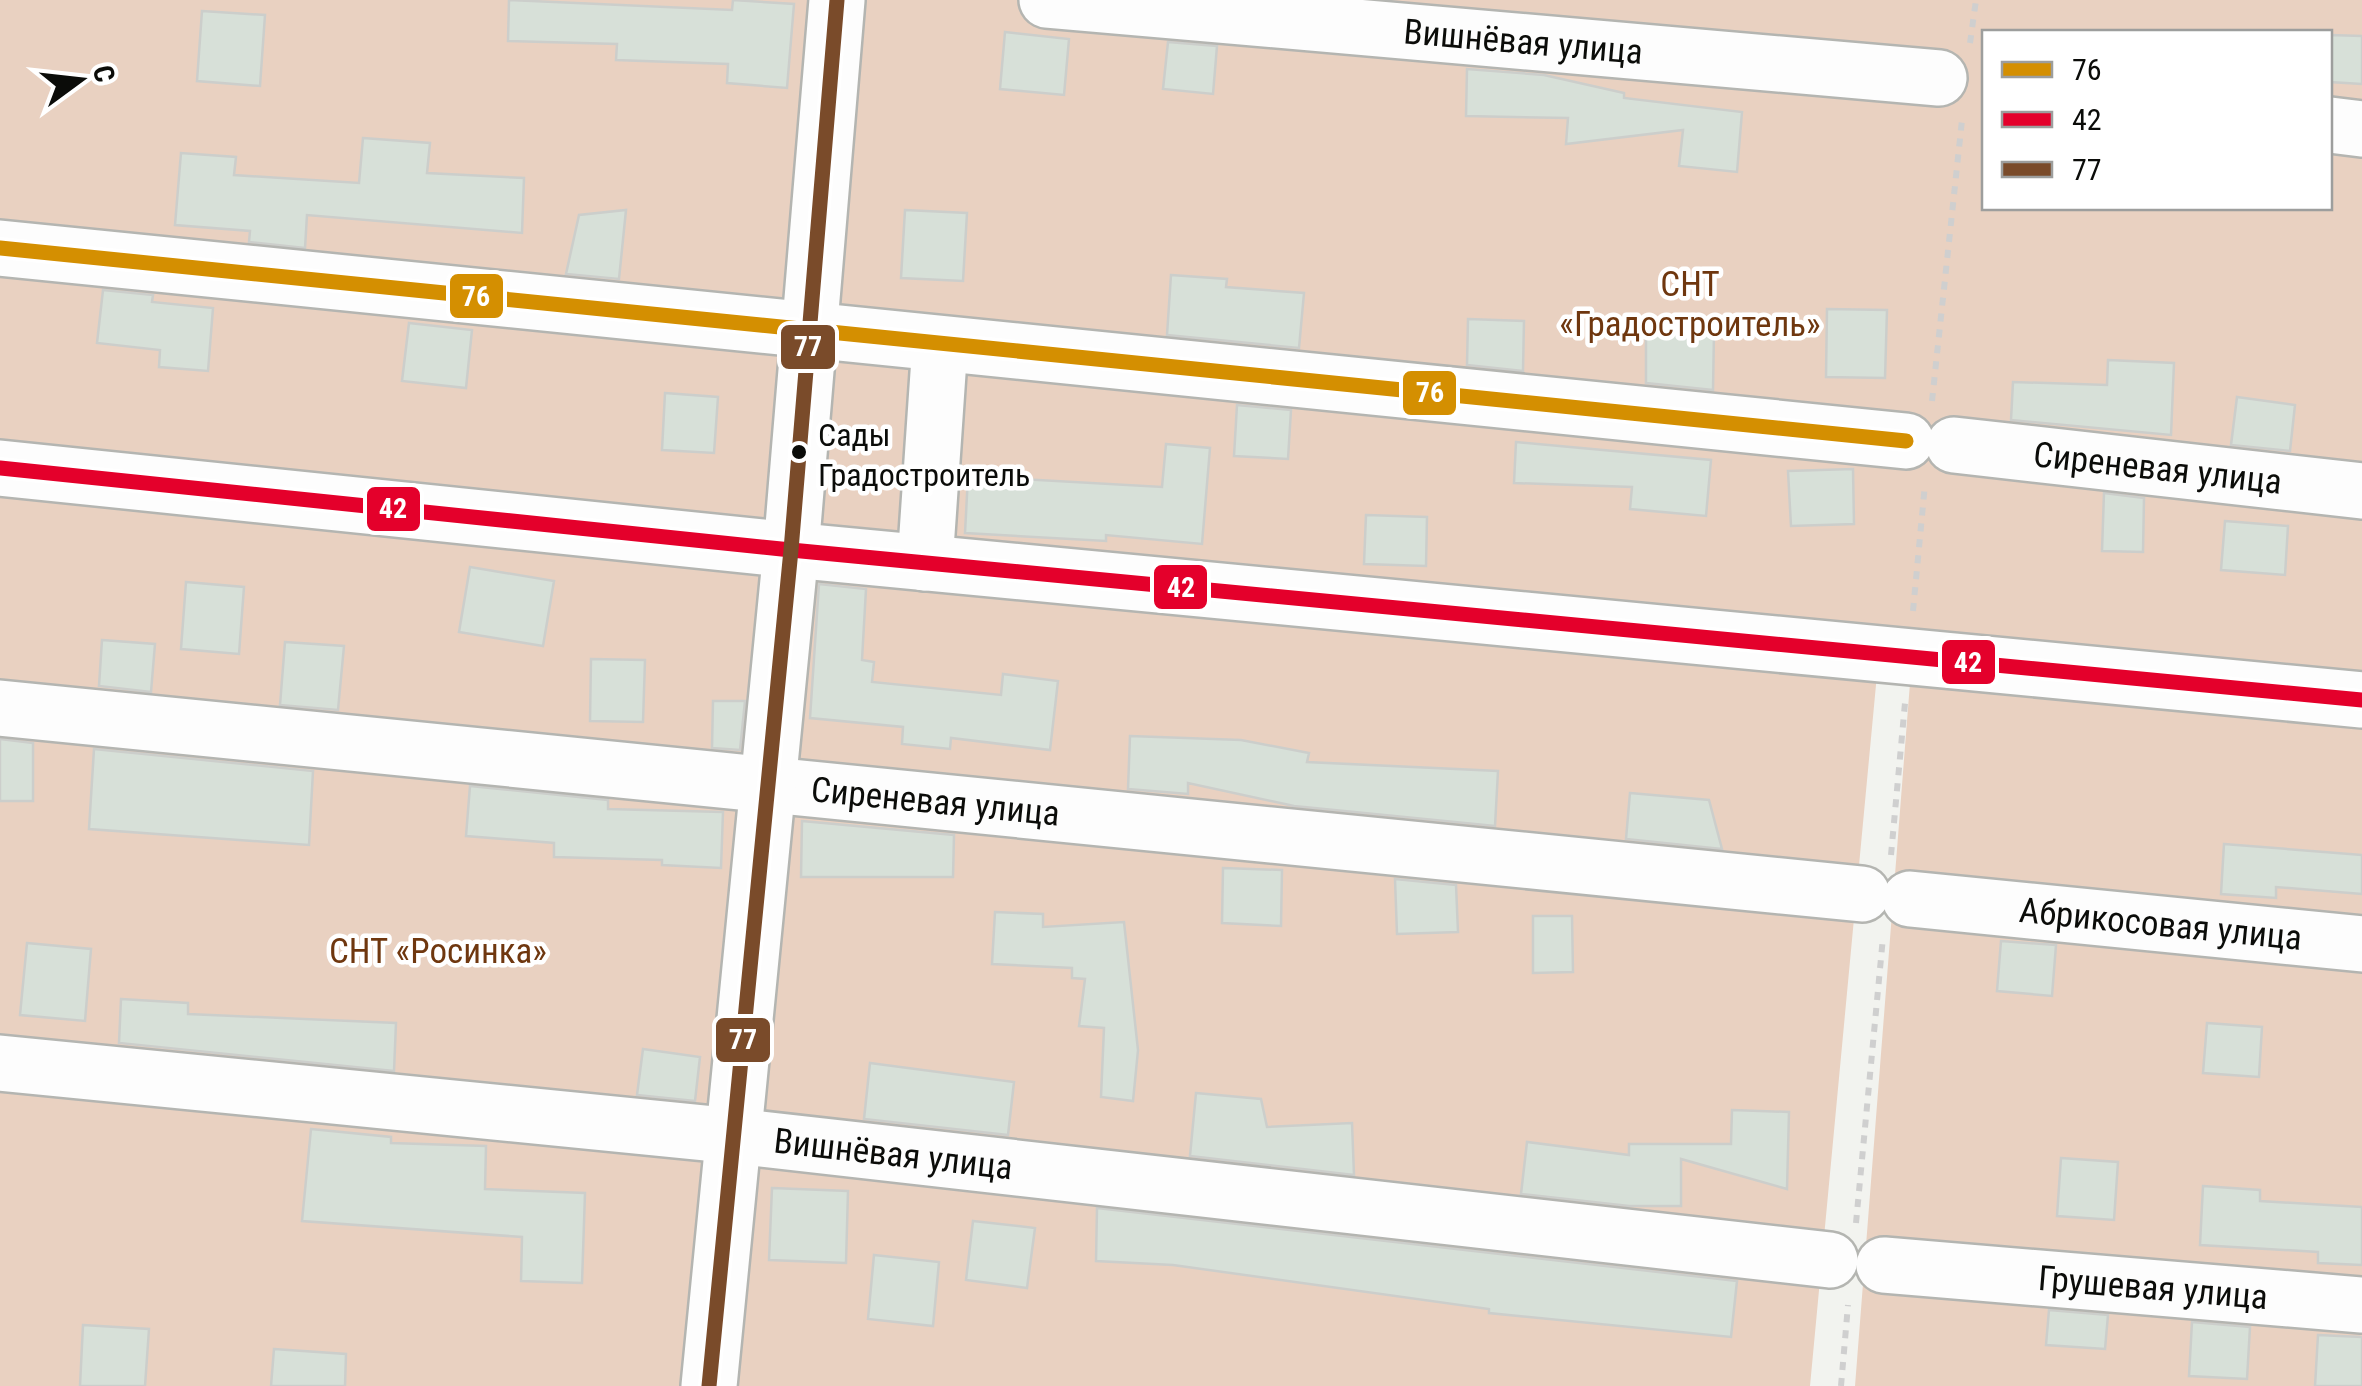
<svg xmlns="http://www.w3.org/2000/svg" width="2362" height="1386" font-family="'Roboto Condensed',sans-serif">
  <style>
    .green { fill: #e9d1c1; fill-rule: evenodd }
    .building { fill: #d7e0d8; stroke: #cccecb; stroke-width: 2.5 }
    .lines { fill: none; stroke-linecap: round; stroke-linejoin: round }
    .minor-casing { stroke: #b4b5b1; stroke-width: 60 }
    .path { stroke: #cfcfcf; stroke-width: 6; stroke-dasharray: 8 8; stroke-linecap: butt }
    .minor { stroke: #fdfdfd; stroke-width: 55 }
    .bus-1-casing { stroke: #fff; stroke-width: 22 }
    .bus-2-casing { stroke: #fff; stroke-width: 22 }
    .bus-3-casing { stroke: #fff; stroke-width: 22 }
    .bus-1 { stroke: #d48f01; stroke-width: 15 }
    .bus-2 { stroke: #e4002b; stroke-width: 15 }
    .bus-3 { stroke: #7a4b2a; stroke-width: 15 }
    .bus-dot { fill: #0b0c09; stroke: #fff; stroke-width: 4 }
    .labels { text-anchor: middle; stroke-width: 9; stroke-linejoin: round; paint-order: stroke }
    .bus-label { font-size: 32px; fill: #0b0c09; stroke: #fff; text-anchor: start }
    .street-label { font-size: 35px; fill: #0b0c09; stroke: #fff }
    .park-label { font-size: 35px; fill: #6f370f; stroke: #fff }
    .line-badge { stroke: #fff; stroke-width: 4 }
    .badge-label { font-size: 28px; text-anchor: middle; font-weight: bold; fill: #fff }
  </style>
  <rect width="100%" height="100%" fill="#f2f3ef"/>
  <path class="green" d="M0 0H2362V1386H1855L1914 632 0 448ZM1984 32H2330V208H1984Z
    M0 468 1879 653 1810 1386H0Z"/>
  <path class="building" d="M509 0 732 10 733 0 794 4 787 88 727 83 728 64 616 60 617 44 508 41Z
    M202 11 265 15 260 86 197 81Z
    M1005 32 1069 39 1064 95 1000 89Z
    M2330 35 2362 36V84L2330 82Z
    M1168 42 1217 46 1213 94 1163 89Z
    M1467 69 1544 75 1624 93V98L1742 112 1737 172 1679 166 1683 130 1566 144 1568 118 1466 116Z
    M363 138 430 143 427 173 524 178 522 233 307 215 305 248 249 242 250 231 175 225 181 153 236 157 234 175 359 183Z
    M626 210 619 279 566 274 579 215Z
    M905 210 967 213 963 281 901 278Z
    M1171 275 1227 279 1226 287 1304 293 1299 348 1167 335Z
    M103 290 153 295 152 302 213 308 208 371 159 367 160 350 97 343Z
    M1827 309 1887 310 1885 378 1826 377Z
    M1468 319 1524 321 1523 371 1467 365Z
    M409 323 472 330 466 388 402 381Z
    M1646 330 1714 332 1713 390 1646 383Z
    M2108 360 2174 363 2171 435 2011 420 2013 382 2107 385Z
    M665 393 718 397 714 453 662 450Z
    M2237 397 2295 405 2290 451 2231 445Z
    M1237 405 1291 410 1288 459 1234 456Z
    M1516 442 1711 460 1706 516 1630 509 1632 487 1514 483Z
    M1166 444 1210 448 1202 544 1106 535V541L965 533 968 476 1162 487Z
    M1853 469 1854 524 1791 526 1788 471Z
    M2104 493 2144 498 2143 552 2102 551Z
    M1366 515 1427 517 1426 566 1364 564Z
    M2225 521 2288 526 2285 575 2221 570Z
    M470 567 554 581 543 646 459 632Z
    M186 582 244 587 239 654 181 649Z
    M819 584 866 589 862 660 874 662 872 682 1001 695 1003 674 1058 681 1050 750 951 738 950 749 902 744 903 727 810 718Z
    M102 640 155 644 151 692 99 686Z
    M285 642 344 646 338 710 280 705Z
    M591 659 645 660 643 722 590 721Z
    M713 701H745L740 750 712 748Z
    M1130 736 1241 740 1309 753 1307 762 1498 771 1495 826 1294 806 1188 783V794L1128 789Z
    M0 739 33 743V801H0Z
    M94 749 313 771 309 845 89 829Z
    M470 786 608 800V809L723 812 721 868 662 865V860L554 857V843L466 836Z
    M1630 793 1709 800 1722 849 1626 839Z
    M802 821 954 835 953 877H801Z
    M2224 844 2362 855V894L2276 887V898L2221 894Z
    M1223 868 1282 870 1281 926 1222 923Z
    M1395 879 1456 885 1458 932 1397 934Z
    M995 912 1043 914V927L1124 922 1138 1050 1133 1101 1101 1097 1104 1028 1079 1026 1085 979 1072 978V968L992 964Z
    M1533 916H1572L1573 972 1533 973Z
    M2001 941 2056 945 2052 996 1997 991Z
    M27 943 91 949 85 1021 20 1015Z
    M121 999 188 1003V1014L396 1023 394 1071 119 1043Z
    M2207 1023 2262 1027 2259 1077 2203 1073Z
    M643 1049 700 1057 695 1101 637 1095Z
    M870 1063 1014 1082 1008 1135 864 1119Z
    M1196 1093 1261 1099 1267 1127 1352 1123 1354 1175 1190 1156Z
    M1732 1110 1789 1112 1787 1189 1681 1159V1206H1629L1521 1194 1527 1142 1629 1155V1144H1731Z
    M311 1129 391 1137V1143L486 1146 485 1189 585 1193 582 1283 521 1281 522 1237 302 1221Z
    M2061 1158 2118 1162 2114 1220 2057 1216Z
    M2203 1186 2260 1190V1201L2362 1207V1265L2318 1263V1252L2200 1245Z
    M772 1188 848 1191 846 1263 769 1260Z
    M1097 1208 1737 1281 1731 1337 1489 1313V1309L1173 1265 1096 1261Z
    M973 1221 1035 1228 1027 1288 966 1280Z
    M874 1255 939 1262 933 1326 868 1319Z
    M2049 1310 2108 1315 2105 1349 2046 1345Z
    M2192 1322 2250 1327 2247 1379 2189 1376Z
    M83 1325 149 1329 145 1386H80Z
    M2318 1335 2362 1337V1386H2315Z
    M274 1349 346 1354 345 1386H271Z"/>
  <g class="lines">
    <g class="minor-casing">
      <g id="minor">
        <path id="s1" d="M1047 0 1939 78"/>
        <path d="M2330 125 2362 129"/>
        <path d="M0 248 1906 441"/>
        <path id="s2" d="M1954 445 2362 491"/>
        <path d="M0 468 791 550 2362 700"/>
        <path d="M925 563 940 344"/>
        <path id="s3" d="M0 708 1862 894"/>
        <path id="s4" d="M1910 899 2362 944"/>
        <path id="s5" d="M0 1063 735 1136 1830 1260"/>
        <path id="s6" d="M1884 1265 2362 1305"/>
        <path d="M709 1386 791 550 837 0"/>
      </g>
    </g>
    <path class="path" d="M1970 43 1976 0
      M1932 401 1962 120
      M1913 611 1925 484
      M1891 855 1905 703
      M1856 1223 1883 937
      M1841 1386 1848 1305"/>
    <use href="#minor" class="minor"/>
    <g class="bus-1-casing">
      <path id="bus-1" d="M0 248 1906 441"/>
    </g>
    <g class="bus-2-casing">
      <path id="bus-2" d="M0 468 791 550 2362 700"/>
    </g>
    <g class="bus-3-casing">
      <path id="bus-3" d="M709 1386 791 550 837 0"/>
    </g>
    <use href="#bus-1" class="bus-1"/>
    <use href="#bus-2" class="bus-2"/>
    <use href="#bus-3" class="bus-3"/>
  </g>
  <circle class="bus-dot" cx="799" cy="452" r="9"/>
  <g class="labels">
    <g class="bus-label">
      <text x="818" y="446">Сады<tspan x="818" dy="40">Градостроитель</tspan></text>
    </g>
    <g class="street-label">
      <text dy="12" stroke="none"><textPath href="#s1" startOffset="478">Вишнёвая улица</textPath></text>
      <text dy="12" stroke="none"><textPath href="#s2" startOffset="205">Сиреневая улица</textPath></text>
      <text dy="12" stroke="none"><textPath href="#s3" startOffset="940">Сиреневая улица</textPath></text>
      <text dy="12" stroke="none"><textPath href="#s4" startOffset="252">Абрикосовая улица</textPath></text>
      <text dy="12" stroke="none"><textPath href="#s5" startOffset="898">Вишнёвая улица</textPath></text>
      <text dy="12" stroke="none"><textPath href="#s6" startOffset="270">Грушевая улица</textPath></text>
    </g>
    <g class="park-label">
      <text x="1690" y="296">СНТ<tspan x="1690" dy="40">«Градостроитель»</tspan></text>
      <text x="438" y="963">СНТ «Росинка»</text>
    </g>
  </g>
  <g class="line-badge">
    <rect x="448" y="272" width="57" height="48" rx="10" fill="#d48f01"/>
    <rect x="779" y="323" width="58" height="48" rx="10" fill="#7a4b2a"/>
    <rect x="1401" y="369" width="57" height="48" rx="10" fill="#d48f01"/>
    <rect x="365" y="485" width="57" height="48" rx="10" fill="#e4002b"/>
    <rect x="1152" y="563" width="57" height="48" rx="10" fill="#e4002b"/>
    <rect x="1940" y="638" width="57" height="48" rx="10" fill="#e4002b"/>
    <rect x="714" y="1016" width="58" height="48" rx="10" fill="#7a4b2a"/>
  </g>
  <g class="badge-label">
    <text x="476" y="306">76</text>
    <text x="808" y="356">77</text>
    <text x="1430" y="402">76</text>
    <text x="393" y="518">42</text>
    <text x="1181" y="597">42</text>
    <text x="1968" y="672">42</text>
    <text x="743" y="1049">77</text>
  </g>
  <rect x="1982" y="30" width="350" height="180" fill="#ffffff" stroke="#9d9e9d" stroke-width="2.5"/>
  <rect x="2002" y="62" width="50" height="15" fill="#d48f01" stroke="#9d9e9d" stroke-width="2.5"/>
  <text x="2072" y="80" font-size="30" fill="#0b0c09">76</text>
  <rect x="2002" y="112" width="50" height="15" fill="#e4002b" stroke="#9d9e9d" stroke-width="2.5"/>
  <text x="2072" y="130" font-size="30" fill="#0b0c09">42</text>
  <rect x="2002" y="162" width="50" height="15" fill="#7a4b2a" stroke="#9d9e9d" stroke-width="2.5"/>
  <text x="2072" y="180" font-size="30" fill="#0b0c09">77</text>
  <g transform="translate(80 80) rotate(75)" stroke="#ffffff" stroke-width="8" paint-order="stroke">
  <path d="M0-8L18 38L0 25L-18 38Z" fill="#0b0c09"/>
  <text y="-15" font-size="28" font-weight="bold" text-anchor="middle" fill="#0b0c09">С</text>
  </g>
</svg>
